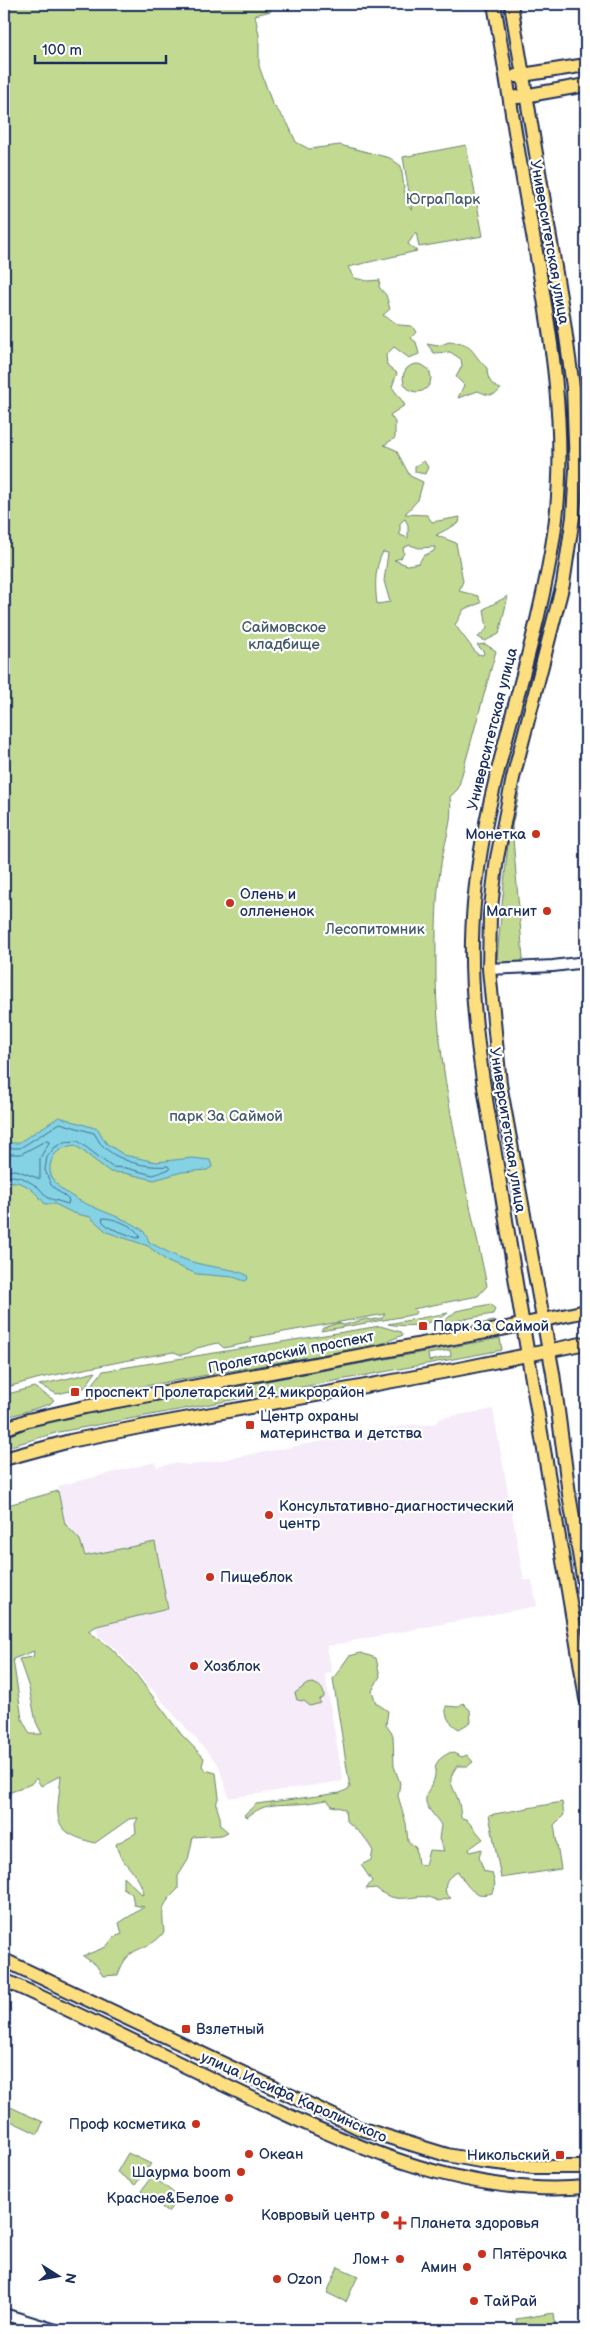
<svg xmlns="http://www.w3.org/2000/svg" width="590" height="2334" font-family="'Balsamiq Sans',sans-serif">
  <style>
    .built { fill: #f6ecf9 }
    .green { fill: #c1d990; stroke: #6e8477; fill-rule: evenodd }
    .water { fill: #84d2e3; stroke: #5a91ae }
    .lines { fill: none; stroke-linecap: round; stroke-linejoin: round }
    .shore { stroke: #457093; stroke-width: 1 }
    .minor-casing { stroke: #1b2f5e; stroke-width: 14 }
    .major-casing { stroke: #1b2f5e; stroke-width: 16 }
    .minor { stroke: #fff; stroke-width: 10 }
    .major { stroke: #fedf80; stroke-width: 12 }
    .poi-dot { fill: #c8321e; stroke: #fff; stroke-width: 2 }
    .labels { text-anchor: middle; stroke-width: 4.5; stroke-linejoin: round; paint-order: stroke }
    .park-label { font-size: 15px; fill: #445a6a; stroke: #fff }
    .street-label { font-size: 15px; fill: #1b2f5e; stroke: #fff }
    .poi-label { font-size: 15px; fill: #1b2f5e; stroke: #fff; text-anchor: start }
  </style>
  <rect width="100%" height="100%" fill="#fff"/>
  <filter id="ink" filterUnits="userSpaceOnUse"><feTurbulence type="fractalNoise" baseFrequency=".02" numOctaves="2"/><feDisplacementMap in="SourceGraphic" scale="10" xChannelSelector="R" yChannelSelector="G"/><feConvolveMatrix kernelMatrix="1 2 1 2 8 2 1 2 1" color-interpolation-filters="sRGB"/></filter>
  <g filter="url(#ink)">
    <path class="built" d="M493 1409 524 1580H532L537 1606 327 1646 332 1672 325 1674 343 1781 229 1798 218 1764 114 1647 98 1636 97 1626 168 1609 155 1542 85 1556 80 1540 65 1524 58 1486 155 1462 157 1467 174 1463 189 1465 205 1463 414 1424 421 1426 436 1423 441 1418Z"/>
    <path class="green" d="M4 4H272L271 11 255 15 259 35V66L272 103 288 124 296 142 309 149 340 145 390 158 401 166 406 202 412 211 403 157 466 145 483 236 419 247 416 232 408 244 417 251 348 267 354 278 368 281 380 280 379 287 386 295 390 309 383 315 399 325 412 326 416 332 411 338 416 342 419 354 409 358 394 347 386 355 387 365 397 373 392 387 405 405 390 415 395 422V438L384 445 396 450 410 476 423 482 418 500 405 514 427 515 432 522 460 517 459 523 436 535 456 543 463 581 459 591 478 596 481 603 464 609 455 625 477 654 483 655 484 652 477 645 485 644 496 651 458 789 450 797C454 823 443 844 440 871 435 906 436 945 436 980 438 1082 467 1186 487 1286L478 1296 413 1309 416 1311 415 1314 406 1316 321 1331 323 1328 338 1323 344 1325 366 1319 370 1320 382 1318 385 1314 250 1338 252 1342 224 1348 218 1343 197 1348 189 1353 181 1355 174 1352 144 1357 40 1378 4 1388ZM405 519 408 525V538L400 535V523ZM410 545 419 548 435 547 434 551 423 556 419 563 407 565 394 560 401 558 404 553 403 548ZM383 552 388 553 384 581 390 602 377 604C375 587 374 568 383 552Z
      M449 342C476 344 470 353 487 368 487 378 491 386 501 389 493 398 487 395 478 391L458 398 464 385 456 377 462 366 461 359 450 352 434 353 427 344 438 346Z
      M403 378a14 14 0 1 1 28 0a14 14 0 1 1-28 0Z
      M424 461 428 467 425 474 415 472V466Z
      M508 596 499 634 485 641 478 637 487 629 484 609Z
      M520 788 512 826 523 958 519 965H502L497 957 508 843Z
      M491 1304 495 1309 493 1314 442 1323 456 1311Z
      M448 1313C433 1325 407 1328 388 1324Z
      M495 1321 496 1326 465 1330H441Z
      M380 1326 401 1332 403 1335 378 1345 111 1392 89 1393 88 1390 103 1371Z
      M500 1338 502 1350 59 1432 4 1448V1435L54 1420ZM450 1350 451 1356 429 1361 428 1354Z
      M96 1372 84 1388 57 1394 39 1385Z
      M34 1387 54 1400 50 1404 4 1418V1395Z
      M58 1491 65 1524 80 1540 85 1556 155 1542 168 1609 97 1626 88 1631 111 1648 135 1673 181 1734 204 1758 202 1766 205 1770 216 1773 219 1797C212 1807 223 1815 220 1825L228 1832 222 1835 193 1837 188 1860 178 1876V1889C160 1907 162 1909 164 1932 147 1955 129 1941 118 1975L103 1976 96 1965 83 1956 106 1947 114 1937 122 1934 119 1923 144 1907 134 1905 132 1894 123 1888V1876L143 1895C143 1875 119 1864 116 1844L136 1833 135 1824 138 1818 129 1819 95 1843C47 1831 58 1816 61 1775L41 1786 36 1778 31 1784 4 1795V1506ZM34 1651 33 1657 19 1659 29 1688 36 1722 42 1734H30L22 1719 13 1659Z
      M361 1653 376 1658 380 1676 372 1691 376 1703 388 1711 386 1725 393 1735 394 1766 400 1783 398 1796 406 1823 408 1841 416 1848 418 1864 425 1865 429 1850 444 1851 439 1839 441 1825C437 1818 427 1809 426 1802 425 1794 429 1790 432 1784 440 1769 427 1764 451 1752L462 1757 467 1755 473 1762 468 1766H457C447 1781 451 1782 457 1797 460 1803 460 1811 461 1818L466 1819 483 1839 469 1849 470 1852 482 1849 479 1857 484 1871 492 1873 495 1884 492 1893C473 1899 468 1886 458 1872 447 1877 444 1882 446 1894L451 1898 438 1901C418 1888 400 1910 376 1888L366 1889 372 1881 361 1865 371 1860 373 1851 365 1838 346 1820 345 1809 332 1806 327 1800C317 1801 306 1804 296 1804 275 1805 265 1803 247 1817L244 1815 256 1804 340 1793 350 1788 333 1679 349 1656Z
      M312 1683C320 1685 324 1689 324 1697L319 1700 321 1703 310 1706 304 1701 297 1700 295 1693 307 1684Z
      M463 1703 470 1710 471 1722 459 1729C449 1723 445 1718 446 1706L458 1707Z
      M562 1802 564 1815 554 1825 561 1869 501 1878 489 1815Z
      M4 2104 43 2122 38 2134 4 2118Z
      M128 2153 151 2164 135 2185 117 2172Z
      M152 2176 179 2197 168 2212 141 2191Z
      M338 2267 358 2276 346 2302 327 2293Z
      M554 2313 556 2330H518L516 2319Z"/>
    <path class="water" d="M59 1117 98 1129 106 1143 124 1155 156 1162 192 1158 210 1160 212 1167 207 1170 182 1172 154 1180 125 1173 110 1172 75 1145C65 1146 54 1151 51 1162 40 1197 119 1213 138 1227 145 1231 147 1235 149 1242 165 1251 182 1260 200 1264 216 1268 232 1268 247 1275L248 1279 245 1281 233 1277 197 1274 168 1262 148 1246 107 1232 90 1217 73 1213 55 1204H45C34 1190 22 1178 4 1183V1143H18Z"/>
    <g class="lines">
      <path class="shore" d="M4 1148H20L60 1123 94 1133C97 1137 99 1143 103 1146 119 1162 147 1168 168 1166L170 1169 153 1175 126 1168 112 1167 78 1141 64 1142 54 1148 47 1157 45 1170 51 1185 69 1200 68 1204 48 1198 38 1187 23 1178 13 1176 4 1178
        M4 1154H21L47 1140 50 1141 40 1158V1179L16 1170 4 1171
        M103 1218C114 1218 136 1226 140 1237L137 1238 110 1228 103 1222Z"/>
      <g class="minor-casing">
        <path id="minor" d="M576 424H586
          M489 969 553 966 586 962
          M4 2314 56 2330"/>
      </g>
      <g class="major-casing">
        <path id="major" d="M494 4C505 66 514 129 525 191 545 304 571 419 554 534 534 671 475 800 472 940 470 1032 491 1123 505 1214 530 1376 560 1537 586 1699
          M511 4 563 315 573 387 576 468 573 517 563 584 513 778 497 858 490 915 489 969 500 1084 553 1373 569 1494 586 1595
          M516 76 586 65
          M518 97 586 85
          M4 1429 28 1420 85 1407 502 1329 586 1311
          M4 1459 70 1441 140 1427 459 1369 586 1343
          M4 1960 359 2128 447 2155 480 2161 533 2167H586
          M4 1980C75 2012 145 2047 216 2081 331 2136 454 2199 586 2187"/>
      </g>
      <use href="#minor" class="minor"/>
      <use href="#major" class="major"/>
    </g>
  </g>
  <g class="poi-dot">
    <circle cx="536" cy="834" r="5"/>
    <circle cx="230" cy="903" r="5"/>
    <circle cx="547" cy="911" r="5"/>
    <rect x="418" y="1321" width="10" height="10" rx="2.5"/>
    <rect x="70" y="1387" width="10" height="10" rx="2.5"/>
    <rect x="245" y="1420" width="10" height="10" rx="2.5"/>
    <circle cx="269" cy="1515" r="5"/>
    <circle cx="210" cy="1577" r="5"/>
    <circle cx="194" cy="1666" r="5"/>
    <rect x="181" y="2024" width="10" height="10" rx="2.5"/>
    <circle cx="196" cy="2124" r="5"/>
    <circle cx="249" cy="2154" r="5"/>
    <rect x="555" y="2150" width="10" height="10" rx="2.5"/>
    <circle cx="241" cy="2172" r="5"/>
    <circle cx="229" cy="2198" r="5"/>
    <circle cx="385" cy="2215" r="5"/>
    <path d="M397.5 2215.5h5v5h5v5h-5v5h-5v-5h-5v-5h5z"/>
    <circle cx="482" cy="2254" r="5"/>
    <circle cx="400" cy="2259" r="5"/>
    <circle cx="467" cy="2267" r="5"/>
    <circle cx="277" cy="2279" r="5"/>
    <circle cx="474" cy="2301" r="5"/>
  </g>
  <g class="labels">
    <g class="park-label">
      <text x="443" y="204">ЮграПарк</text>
      <text x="284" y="632">Саймовское<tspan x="284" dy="17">кладбище</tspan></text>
      <text x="375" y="934">Лесопитомник</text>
      <text x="226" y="1121">парк За Саймой</text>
    </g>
    <g class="street-label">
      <text transform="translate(550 242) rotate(80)" y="5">Университетская улица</text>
      <text transform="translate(492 729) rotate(-76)" y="5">Университетская улица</text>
      <text transform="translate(508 1130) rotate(81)" y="5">Университетская улица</text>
      <text transform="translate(291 1352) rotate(-11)" y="5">Пролетарский проспект</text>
      <text transform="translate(294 2097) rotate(24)" y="5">улица Иосифа Каролинского</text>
    </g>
    <g class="poi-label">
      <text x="526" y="839" text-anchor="end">Монетка</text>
      <text x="240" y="899">Олень и<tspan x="240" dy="17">оллененок</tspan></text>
      <text x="537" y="916" text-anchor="end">Магнит</text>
      <text x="433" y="1331">Парк За Саймой</text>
      <text x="85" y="1397">проспект Пролетарский 24 микрорайон</text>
      <text x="260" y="1421">Центр охраны<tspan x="260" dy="17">материнства и детства</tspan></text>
      <text x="279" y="1511">Консультативно-диагностический<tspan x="279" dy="17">центр</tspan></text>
      <text x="220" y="1582">Пищеблок</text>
      <text x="204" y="1671">Хозблок</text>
      <text x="196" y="2034">Взлетный</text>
      <text x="186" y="2129" text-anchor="end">Проф косметика</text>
      <text x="259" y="2159">Океан</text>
      <text x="550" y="2160" text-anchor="end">Никольский</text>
      <text x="231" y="2177" text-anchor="end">Шаурма boom</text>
      <text x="219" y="2203" text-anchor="end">Красное&amp;Белое</text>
      <text x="375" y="2220" text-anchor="end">Ковровый центр</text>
      <text x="410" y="2228">Планета здоровья</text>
      <text x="492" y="2259">Пятёрочка</text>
      <text x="390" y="2264" text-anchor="end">Лом+</text>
      <text x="457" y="2272" text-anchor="end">Амин</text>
      <text x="287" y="2284">Ozon</text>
      <text x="484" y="2306">ТайРай</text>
    </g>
  </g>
  <rect width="590" height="2334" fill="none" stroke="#fff" stroke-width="20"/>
  <rect x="10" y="10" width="570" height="2314" fill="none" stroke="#1b2f5e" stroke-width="2" filter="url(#ink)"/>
  <g transform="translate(58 2276) rotate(101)" stroke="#ffffff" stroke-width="4" paint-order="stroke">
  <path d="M0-4L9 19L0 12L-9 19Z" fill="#1b2f5e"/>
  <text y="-8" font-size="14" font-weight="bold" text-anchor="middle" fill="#1b2f5e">N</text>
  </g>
  <path d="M35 55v8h131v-8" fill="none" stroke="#1b2f5e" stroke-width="2.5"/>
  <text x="42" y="55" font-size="15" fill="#1b2f5e" stroke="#ffffff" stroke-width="4" paint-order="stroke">100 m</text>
</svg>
